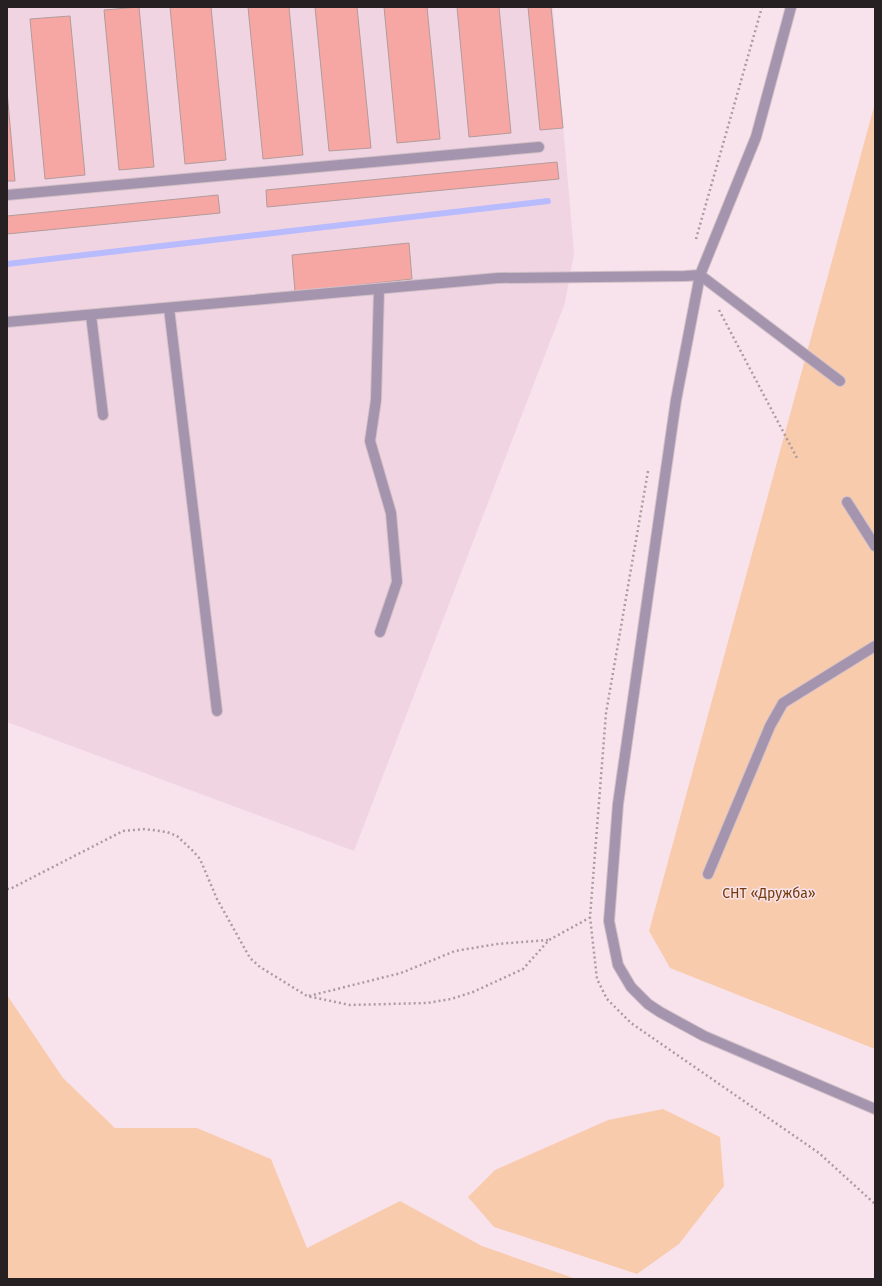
<svg xmlns="http://www.w3.org/2000/svg" width="882" height="1286" font-family="'Fira Sans',sans-serif">
  <style>
    .built { fill: #f1d4e2 }
    .green { fill: #f9cbad }
    .lines { fill: none; stroke-linecap: round; stroke-linejoin: round }
    .stream { stroke: #b8bbfe; stroke-width: 6 }
    .building { fill: #f6a7a4; stroke: #b19c9b }
    .service-casing { stroke: #d2c0c8; stroke-width: 12 }
    .path { stroke: #aa9ba1; stroke-width: 2.5; stroke-dasharray: 2 3; stroke-linecap: butt }
    .service { stroke: #a594ad; stroke-width: 10 }
    .labels { text-anchor: middle; stroke-width: 3; stroke-linejoin: round; paint-order: stroke }
    .park-label { font-size: 14px; fill: #743b08; stroke: #f8e3ec }
  </style>
  <rect width="100%" height="100%" fill="#f8e3ec"/>
  <path class="built" d="M7 7H553L574 253 565 303 354 851 7 722Z"/>
  <path class="green" d="M875 103V1049L670 968 649 931Z
    M7 995 63 1078 115 1128H197L271 1159 307 1248 400 1201 482 1246 576 1279H7Z
    M663 1109 720 1137 724 1186 679 1244 637 1274 494 1227 468 1197 495 1170 608 1120Z"/>
  <g class="lines">
    <path class="stream" d="M7 264 548 201"/>
  </g>
  <path class="building" d="M139 7 154 167 119 170 104 10Z
    M170 7H211L226 160 185 164Z
    M248 7H289L303 155 263 159Z
    M315 7H357L371 148 329 151Z
    M384 7H427L440 139 397 143Z
    M457 7H499L511 133 469 137Z
    M528 7H551L563 128 540 130Z
    M70 16 85 175 45 179 30 19Z
    M7 91 15 181H7Z
    M557 162 559 179 267 207 266 190Z
    M218 195 220 213 7 234V216Z
    M409 243 412 279 295 292 292 255Z"/>
  <g class="lines">
    <g class="service-casing">
      <path id="service" d="M791 7 756 137 700 275 676 400 618 804 609 921 618 965 631 987 648 1004 660 1012 704 1036 875 1109
        M7 195 539 147
        M379 289 376 400 370 441 391 513 397 582 380 632
        M169 308 217 711
        M91 315 103 415
        M7 322 498 278 685 276 700 275 840 381
        M847 502 875 546
        M708 874 770 726 783 703 875 646"/>
    </g>
    <path class="path" d="M696 239 762 7
      M719 310 797 458
      M648 471 606 713 590 917 597 979 607 999 631 1023 819 1153 875 1204
      M7 889H10L123 831 145 829 167 832 177 836 193 851 200 859 217 899 250 958 260 967 307 996 350 1005 427 1003 451 999 473 992 523 969 549 940 591 917
      M309 996 401 973 455 951 497 944 548 940"/>
    <use href="#service" class="service"/>
  </g>
  <g class="labels">
    <g class="park-label">
      <text x="769" y="898">СНТ «Дружба»</text>
    </g>
  </g>
  <rect width="882" height="1286" fill="none" stroke="#272023" stroke-width="16"/>
</svg>
